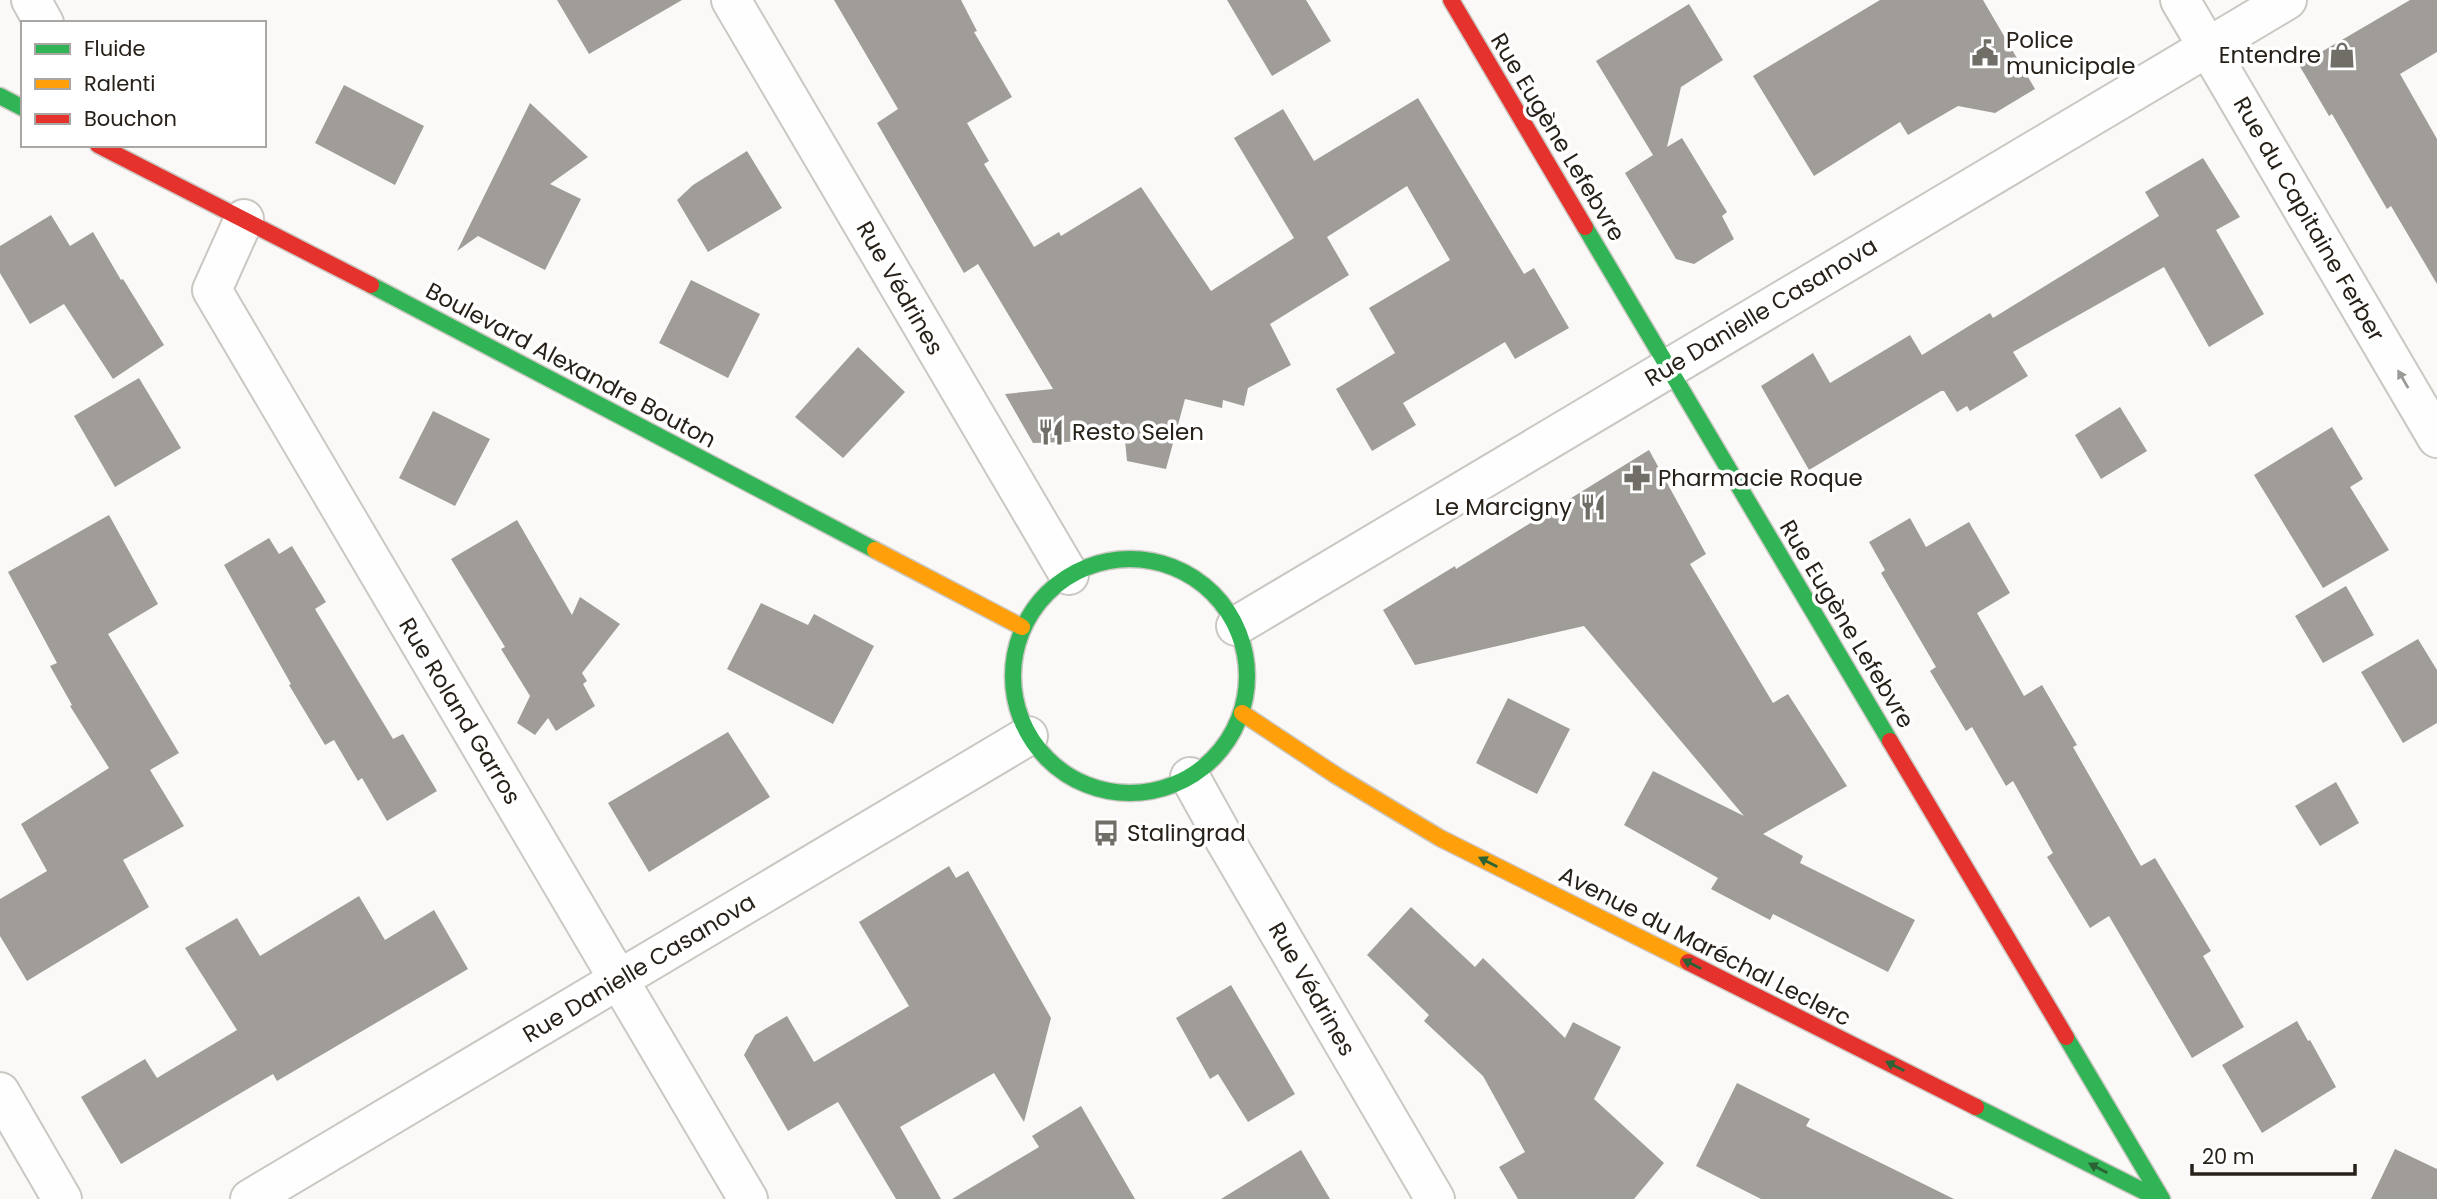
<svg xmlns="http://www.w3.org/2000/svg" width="2437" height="1199" font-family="Poppins,sans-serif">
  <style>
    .building { fill: #a09c98 }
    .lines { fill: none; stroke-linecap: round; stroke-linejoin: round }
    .street-casing { stroke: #cbc8c3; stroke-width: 42 }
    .fast-casing { stroke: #cbc8c3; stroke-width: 19 }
    .slow-casing { stroke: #cbc8c3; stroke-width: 19 }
    .jam-casing { stroke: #cbc8c3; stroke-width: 19 }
    .street { stroke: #fefefe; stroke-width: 38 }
    .fast { stroke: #30b455; stroke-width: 16 }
    .slow { stroke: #ff9f0a; stroke-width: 16 }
    .jam { stroke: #e5322d; stroke-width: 16 }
    .oneway { fill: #9d9b97 }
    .oneway2 { fill: #2b6334 }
    .labels { text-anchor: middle; stroke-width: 7; stroke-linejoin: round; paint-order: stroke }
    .poi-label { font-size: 23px; fill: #272119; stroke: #fff; text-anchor: start }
    .street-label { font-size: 23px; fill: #272119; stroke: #fff }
  </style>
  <rect width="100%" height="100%" fill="#fbf9f7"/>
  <path class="building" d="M557 0H682L589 54Z
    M834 0H961L977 31 974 32 1012 97 967 123 989 161 984 164 1034 247 1059 232 1061 236 1141 187 1211 291 1294 238 1234 138 1283 109 1314 161 1418 98 1524 274 1534 268 1569 328 1515 359 1505 342 1403 403 1416 425 1372 451 1336 389 1395 353 1369 308 1450 260 1407 186 1327 237 1349 275 1270 324 1291 365 1248 388 1244 406 1223 400 1222 408 1185 399 1166 469 1127 461 1125 440 1033 443 1005 394 1053 389 978 264 964 273 877 123 898 109Z
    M1227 0H1306L1331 41 1272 76Z
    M1880 0H1983L2035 89 1995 113 1958 106 1908 135 1900 122 1814 176 1753 76Z
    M2410 0H2437V52L2400 74 2437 139V284L2391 206 2387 209 2332 114 2329 116 2299 65Z
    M1689 4 1723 60 1681 87 1667 147 1682 138 1727 212 1722 216 1734 239 1694 264 1676 259 1625 173 1653 155 1596 61Z
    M344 85 424 126 395 185 315 143Z
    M530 103 588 157 550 184 581 199 545 270 478 236 457 251Z
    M747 151 782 208 708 252 677 200 693 185Z
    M2203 158 2240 217 2216 230 2264 314 2209 347 2164 267 2013 352 2028 376 1970 411 1967 406 1957 412 1944 391H1941L1809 470 1761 386 1813 353 1830 383 1910 335 1922 355 1990 313 1993 318 2159 216 2145 192Z
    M51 215 70 246 93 232 121 280 123 279 164 345 113 379 64 304 30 324 0 273V246Z
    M691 280 760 314 728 378 659 343Z
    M858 347 905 392 843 458 795 417Z
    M139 378 181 448 115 487 74 416Z
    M2120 407 2147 451 2101 479 2075 435Z
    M433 411 490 439 455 506 399 478Z
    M2332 427 2363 479 2350 487 2389 550 2323 588 2254 475Z
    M1649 450 1706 554 1690 564 1773 703 1788 694 1847 786 1763 834 1803 856 1800 863 1915 920 1888 972 1773 914 1770 920 1711 889 1718 878 1624 825 1653 771 1744 816 1584 626 1415 665 1383 610 1455 566 1456 569Z
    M109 515 158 604 108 634 179 753 150 770 184 826 123 860 149 907 27 981 0 936V899L47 871 21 824 109 768 70 706 72 705 50 666 57 663 8 572Z
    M1910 518 1926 547 1969 522 2010 593 1977 613 2024 696 2042 685 2077 745 2073 747 2141 866 2155 858 2211 951 2203 956 2244 1027 2192 1058 2109 916 2090 928 2047 857 2053 853 2013 781 2006 786 1972 727 1966 731 1930 671 1936 667 1881 573 1885 570 1869 542Z
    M517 520 572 615 580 597 620 624 582 673 587 681 583 684 595 706 556 731 548 718 535 735 517 723 530 696 501 649 505 647 451 559Z
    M269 538 279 554 292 546 326 602 315 609 393 739 403 734 437 791 387 821 362 778 358 781 334 740 325 745 289 685 291 684 224 565Z
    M2346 586 2374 635 2323 663 2295 616Z
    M761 603 808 625 814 614 874 646 833 724 727 669Z
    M2418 639 2437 670V723L2403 743 2361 672Z
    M1508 698 1570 729 1537 794 1476 763Z
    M728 732 770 797 649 872 608 803Z
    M2336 782 2359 823 2320 846 2295 806Z
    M949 866 956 878 968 871 1051 1018 1024 1122 994 1073 900 1127 941 1199H896L838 1102 788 1131 744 1055 755 1035 787 1016 814 1062 909 1006 859 922Z
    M359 896 385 940 434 910 468 969 277 1081 273 1074 121 1164 81 1097 145 1059 157 1078 237 1030 185 948 237 918 260 956Z
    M1411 907 1475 967 1483 958 1565 1038 1573 1022 1621 1047 1594 1099 1664 1163 1634 1199H1518L1499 1167 1525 1152 1483 1076 1424 1021 1429 1015 1367 955Z
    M1231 985 1295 1094 1248 1122 1218 1074 1210 1079 1176 1018Z
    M2297 1021 2308 1041 2310 1040 2336 1087 2262 1133 2222 1065Z
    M1737 1083 1810 1119 1806 1126 1954 1199H1761L1696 1166Z
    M1081 1106 1135 1199H952L1039 1147 1032 1136Z
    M2395 1149 2437 1169V1199H2371Z
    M1301 1150 1330 1199H1221Z"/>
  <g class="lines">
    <g class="street-casing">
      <path id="street" d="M31 0 44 23
        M731 0 1069 575
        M2180 0 2437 438
        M244 219 212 290 748 1199
        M1236 626 2287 0
        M1190 777 1226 842 1435 1199
        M0 1092 62 1199
        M250 1199 1028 736"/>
    </g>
    <g class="fast-casing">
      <path id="fast" d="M0 96 23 108
        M1585 227 1890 741
        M371 285 875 550
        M1013 676a117 117 0 1 1 234 0a117 117 0 1 1-234 0Z
        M2066 1037 2162 1199
        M1976 1107 2159 1199"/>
    </g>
    <g class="slow-casing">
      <path id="slow" d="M875 550 1022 627
        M1242 713 1337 776 1440 838 1688 962"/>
    </g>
    <g class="jam-casing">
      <path id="jam" d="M1451 0 1585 227
        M98 145 371 285
        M1890 741 2066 1037
        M1688 962 1976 1107"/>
    </g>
    <use href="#street" class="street"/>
    <use href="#fast" class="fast"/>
    <use href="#slow" class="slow"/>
    <use href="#jam" class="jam"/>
  </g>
  <defs><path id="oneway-solid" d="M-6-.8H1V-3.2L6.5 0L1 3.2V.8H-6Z" transform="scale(1.75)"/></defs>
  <use class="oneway" href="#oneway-solid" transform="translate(2403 379) rotate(-120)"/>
  <g class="oneway2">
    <use href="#oneway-solid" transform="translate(1488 862) rotate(-153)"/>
    <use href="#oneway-solid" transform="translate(1692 964) rotate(-153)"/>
    <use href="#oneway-solid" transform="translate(1895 1066) rotate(-153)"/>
    <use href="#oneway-solid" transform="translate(2098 1168) rotate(-153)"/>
  </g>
  <defs>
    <g id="civic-bare" transform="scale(2.1)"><path d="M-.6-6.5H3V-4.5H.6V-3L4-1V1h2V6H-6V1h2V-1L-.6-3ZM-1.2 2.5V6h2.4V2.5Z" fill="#716d67" stroke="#fff" stroke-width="2.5" paint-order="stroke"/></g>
    <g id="shop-bare" transform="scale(2.1)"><path d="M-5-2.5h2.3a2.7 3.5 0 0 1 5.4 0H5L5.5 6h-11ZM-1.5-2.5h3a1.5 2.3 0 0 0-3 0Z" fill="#716d67" stroke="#fff" stroke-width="2.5" paint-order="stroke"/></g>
    <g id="restaurant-bare" transform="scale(2.1)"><path d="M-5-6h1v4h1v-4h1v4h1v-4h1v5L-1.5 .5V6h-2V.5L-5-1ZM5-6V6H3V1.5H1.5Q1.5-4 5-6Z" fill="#716d67" stroke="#fff" stroke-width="2.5" paint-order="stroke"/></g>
    <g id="pharmacy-bare" transform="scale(2.1)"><path d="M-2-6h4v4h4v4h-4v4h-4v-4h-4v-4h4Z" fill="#716d67" stroke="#fff" stroke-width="2.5" paint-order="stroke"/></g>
    <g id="bus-bare" transform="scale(2.1)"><path d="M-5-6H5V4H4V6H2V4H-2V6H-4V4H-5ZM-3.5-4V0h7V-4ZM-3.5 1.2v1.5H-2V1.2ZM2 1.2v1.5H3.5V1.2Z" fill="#716d67" stroke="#fff" stroke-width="2.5" paint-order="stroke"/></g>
  </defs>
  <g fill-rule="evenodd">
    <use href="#civic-bare" x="1985" y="53"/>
    <use href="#shop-bare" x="2342" y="55"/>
    <use href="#restaurant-bare" x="1051" y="432"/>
    <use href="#pharmacy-bare" x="1637" y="478"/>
    <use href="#restaurant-bare" x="1593" y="507"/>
    <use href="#bus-bare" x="1106" y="833"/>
  </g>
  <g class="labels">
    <g class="poi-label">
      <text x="2006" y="48">Police<tspan x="2006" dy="26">municipale</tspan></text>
      <text x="2321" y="63" text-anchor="end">Entendre</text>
      <text x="1072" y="440">Resto Selen</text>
      <text x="1658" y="486">Pharmacie Roque</text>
      <text x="1572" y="515" text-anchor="end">Le Marcigny</text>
      <text x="1127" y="841">Stalingrad</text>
    </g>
    <g class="street-label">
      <text transform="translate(1558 137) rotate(59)" y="8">Rue Eugène Lefebvre</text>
      <text transform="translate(2309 219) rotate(60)" y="8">Rue du Capitaine Ferber</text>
      <text transform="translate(900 288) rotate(60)" y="8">Rue Védrines</text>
      <text transform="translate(1761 312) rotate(-31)" y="8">Rue Danielle Casanova</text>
      <text transform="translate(571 365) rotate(28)" y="8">Boulevard Alexandre Bouton</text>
      <text transform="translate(1847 624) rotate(59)" y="8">Rue Eugène Lefebvre</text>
      <text transform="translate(460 711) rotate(59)" y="8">Rue Roland Garros</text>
      <text transform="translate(1705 946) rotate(27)" y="8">Avenue du Maréchal Leclerc</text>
      <text transform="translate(639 968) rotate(-31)" y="8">Rue Danielle Casanova</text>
      <text transform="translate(1312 989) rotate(60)" y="8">Rue Védrines</text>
    </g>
  </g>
  <rect x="21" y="21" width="245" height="126" fill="#ffffff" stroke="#a9a6a3" stroke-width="2"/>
  <rect x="35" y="44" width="35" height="10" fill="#30b455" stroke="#a9a6a3" stroke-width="2"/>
  <text x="84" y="56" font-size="21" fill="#272119">Fluide</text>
  <rect x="35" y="79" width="35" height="10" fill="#ff9f0a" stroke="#a9a6a3" stroke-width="2"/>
  <text x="84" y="91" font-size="21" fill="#272119">Ralenti</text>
  <rect x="35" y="114" width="35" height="10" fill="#e5322d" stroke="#a9a6a3" stroke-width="2"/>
  <text x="84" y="126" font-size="21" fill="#272119">Bouchon</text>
  <path d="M2192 1164v10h163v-10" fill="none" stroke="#272119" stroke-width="3.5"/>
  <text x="2202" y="1164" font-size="21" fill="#272119" stroke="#ffffff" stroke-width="5" paint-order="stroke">20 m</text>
</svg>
